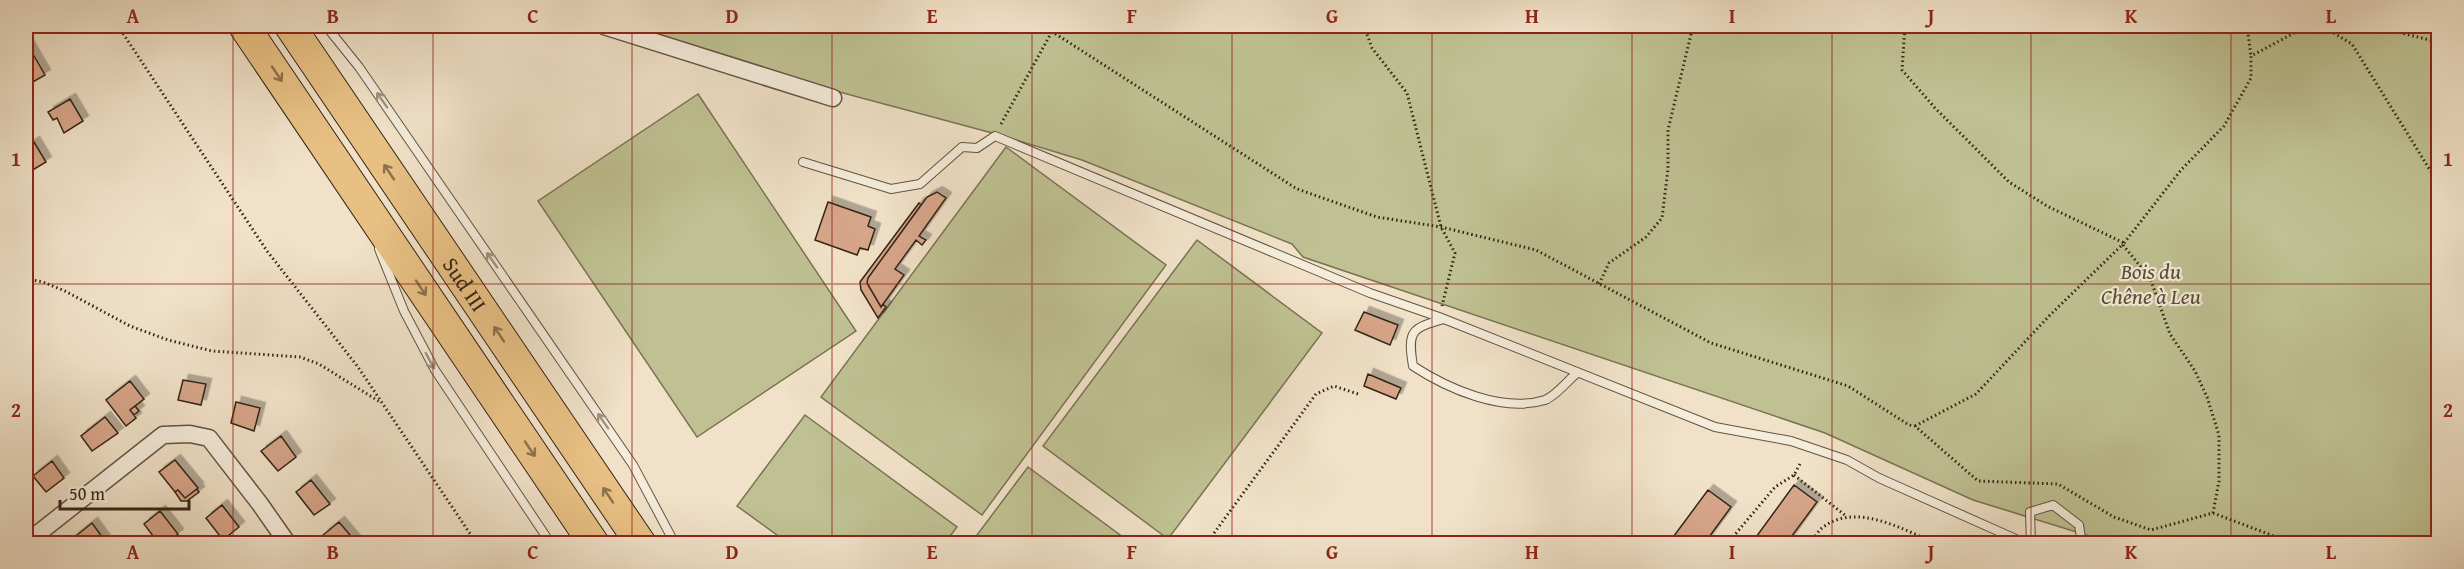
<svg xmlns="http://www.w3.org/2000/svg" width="2464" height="569" font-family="'Gentium Book Plus',serif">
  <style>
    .green { fill: #bfc192; stroke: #797353; stroke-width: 1.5 }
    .building { fill: #d7a589; stroke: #332514; stroke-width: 1.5; filter: url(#shadow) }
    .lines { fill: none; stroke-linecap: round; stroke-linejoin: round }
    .lane-casing { stroke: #625441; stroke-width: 10 }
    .street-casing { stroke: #625441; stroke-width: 19 }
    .highway-casing { stroke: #332514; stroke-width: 32 }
    .path { stroke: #332514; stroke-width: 3; stroke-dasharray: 1.5 3; stroke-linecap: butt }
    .lane { stroke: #f5ecdb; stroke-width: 8 }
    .street { stroke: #f5ecdb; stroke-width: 16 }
    .highway { stroke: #e8c084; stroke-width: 30 }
    .oneway { stroke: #8e724c }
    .oneway2 { stroke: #9e9281 }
    .grid { fill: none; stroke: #8f2418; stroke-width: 1.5; stroke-opacity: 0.55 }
    .labels { text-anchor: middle; stroke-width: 4.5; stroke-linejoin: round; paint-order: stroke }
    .park-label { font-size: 22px; font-style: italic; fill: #564c34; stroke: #f5ecdb }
    .street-label { font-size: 22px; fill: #332514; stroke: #f5ecdb }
    .neatline { fill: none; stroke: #8f2418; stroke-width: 2 }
    .grid-label { font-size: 20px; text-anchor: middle; font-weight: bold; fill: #8f2418 }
  </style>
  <defs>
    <filter id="shadow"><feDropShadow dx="5.5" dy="-5.5" stdDeviation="0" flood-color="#0004"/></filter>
  </defs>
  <rect width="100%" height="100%" fill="#f0e1c8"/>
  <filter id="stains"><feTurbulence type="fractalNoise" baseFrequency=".00333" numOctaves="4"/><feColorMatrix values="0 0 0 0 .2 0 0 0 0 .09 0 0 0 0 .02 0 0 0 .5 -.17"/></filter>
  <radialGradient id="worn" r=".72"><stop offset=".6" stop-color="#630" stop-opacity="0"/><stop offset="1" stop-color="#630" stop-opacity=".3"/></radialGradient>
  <path class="green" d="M593 26H2438V543H2112L1973 500 1825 433 1303 257 1292 244 1082 160 996 134Z
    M698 94 856 331 697 437 538 201Z
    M1006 147 1166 265 982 515 821 397Z
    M1197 240 1322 333 1168 539 1043 446Z
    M805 415 957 527 945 543H788L737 506Z
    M1028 467 1131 543H971Z"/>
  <path class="building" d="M26 42 45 75 26 86Z
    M70 99 83 121 64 133 57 118 53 120 48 112Z
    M34 142 46 162 26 174V147Z
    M937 192 946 198 919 236 926 240 922 245 916 240 895 269 904 275 881 307 867 283 868 278 927 197Z
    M828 202 871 217 868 226 875 229 868 250 860 248 857 255 815 240Z
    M919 203 921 205 868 278 867 283 881 307 883 304 886 307 878 318 861 290 860 282Z
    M1364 312 1398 325 1390 345 1355 330Z
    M1368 374 1401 388 1396 399 1364 386Z
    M183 380 206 384 201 405 178 400Z
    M130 381 144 399 130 410 136 418 126 426 106 400Z
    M236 402 260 408 254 431 231 423Z
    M135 406 139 411 134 415 130 410Z
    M105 417 118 433 92 451 81 436Z
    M281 436 296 457 278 471 261 451Z
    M175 460 198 488 185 498 178 490 175 492 159 472Z
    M52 461 64 478 46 492 33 476Z
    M311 480 330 504 314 515 296 492Z
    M1794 485 1817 502 1786 544H1751Z
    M197 489 199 492 187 501H181L175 492 178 490 185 498Z
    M1708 490 1731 507 1704 544H1668Z
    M222 505 239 527 223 540 206 518Z
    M160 511 178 534 165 544H159L144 524Z
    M339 522 355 541 351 544H330L323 535Z
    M92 523 105 541 102 544H66Z"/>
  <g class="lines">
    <g class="lane-casing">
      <path id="lane" d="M326 26 359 67 633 465 675 544
        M803 162 891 189 920 184 962 147 977 148 995 136 1370 293 1439 317 1715 427 1791 441 1847 460 1879 478 2027 544
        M379 249 404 311 435 370 551 544
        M1444 319C1412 328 1407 330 1413 366 1448 389 1503 413 1545 400 1556 396 1568 380 1577 373
        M2031 544 2030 512 2053 505 2079 525 2082 544"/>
    </g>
    <g class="street-casing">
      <path id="street" d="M604 26 833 98
        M26 543 163 435 190 434 209 438 260 504 288 544"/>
    </g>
    <g class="highway-casing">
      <g id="highway">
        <path d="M244 26 594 544"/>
        <path id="s1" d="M290 26 641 544"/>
      </g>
    </g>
    <path class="path" d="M118 26 267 251 358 367 477 544
      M1039 26 1051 31 1297 189 1377 217 1441 227 1536 250 1711 343 1848 386 1909 425 1915 426 1978 481 2058 484 2114 517 2151 530 2213 513 2219 481V435L2207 397 2195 371 2170 334 2150 278 2123 245 2124 243 2047 206 2009 182 1935 108 1902 70 1905 26
      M1364 26 1372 48 1407 93 1441 227 1455 253 1442 306
      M2247 26 2251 56
      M2322 26 2352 44 2438 183
      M2373 26 2438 42
      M1001 124 1055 26
      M2124 243 2181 170 2224 126 2251 78V56L2296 32 2315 26
      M26 279 43 282 65 291 130 326 168 340 212 351 300 357 319 364 380 402
      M1599 284 1609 263 1646 237 1662 218 1668 169V130L1693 26
      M1915 426 1976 394 2050 315 2122 245
      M1794 475 1846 516
      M2213 513 2295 544
      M1206 544 1316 394 1334 386 1358 394
      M1727 544 1775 487 1794 475 1800 464
      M1811 544C1814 539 1817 532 1822 528 1856 501 1903 530 1938 544"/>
    <use href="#lane" class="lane"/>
    <use href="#street" class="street"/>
    <use href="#highway" class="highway"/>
  </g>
  <defs><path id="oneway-shaft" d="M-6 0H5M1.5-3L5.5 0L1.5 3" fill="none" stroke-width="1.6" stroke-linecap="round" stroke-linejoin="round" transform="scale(1.5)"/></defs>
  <g class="oneway">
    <use href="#oneway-shaft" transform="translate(277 74) rotate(56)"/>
    <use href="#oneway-shaft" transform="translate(389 172) rotate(-124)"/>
    <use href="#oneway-shaft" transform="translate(421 288) rotate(56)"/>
    <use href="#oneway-shaft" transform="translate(499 334) rotate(-124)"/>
    <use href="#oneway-shaft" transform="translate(530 449) rotate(56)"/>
    <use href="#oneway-shaft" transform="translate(608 495) rotate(-124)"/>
  </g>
  <g class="oneway2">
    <use href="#oneway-shaft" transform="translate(382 100) rotate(-125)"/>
    <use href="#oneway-shaft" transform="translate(492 260) rotate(-125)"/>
    <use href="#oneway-shaft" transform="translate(430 361) rotate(62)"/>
    <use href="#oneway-shaft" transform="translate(603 421) rotate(-125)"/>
  </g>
  <path class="grid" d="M233 26V544M433 26V544M632 26V544M832 26V544M1032 26V544M1232 26V544M1432 26V544M1632 26V544M1832 26V544M2031 26V544M2231 26V544M26 284H2438"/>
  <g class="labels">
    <g class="park-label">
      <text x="2151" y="279">Bois du<tspan x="2151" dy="25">Chêne à Leu</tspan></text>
    </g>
    <g class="street-label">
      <text dy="8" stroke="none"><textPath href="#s1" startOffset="312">Sud III</textPath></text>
    </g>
  </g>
  <rect width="2464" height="569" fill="none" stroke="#f0e1c8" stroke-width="66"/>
  <path d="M60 500v9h129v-9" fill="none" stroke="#332514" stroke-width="3"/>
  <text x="69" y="500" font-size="18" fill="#332514" stroke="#f5ecdb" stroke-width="4.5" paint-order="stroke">50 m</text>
  <rect x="33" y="33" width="2398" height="503" class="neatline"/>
  <g class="grid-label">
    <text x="133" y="23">A</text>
    <text x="333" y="23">B</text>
    <text x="533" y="23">C</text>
    <text x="732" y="23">D</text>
    <text x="932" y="23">E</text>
    <text x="1132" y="23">F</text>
    <text x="1332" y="23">G</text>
    <text x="1532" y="23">H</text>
    <text x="1732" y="23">I</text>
    <text x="1931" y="23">J</text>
    <text x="2131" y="23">K</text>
    <text x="2331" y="23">L</text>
    <text x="16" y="166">1</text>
    <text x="2448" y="166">1</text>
    <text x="16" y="417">2</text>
    <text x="2448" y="417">2</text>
    <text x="133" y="559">A</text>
    <text x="333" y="559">B</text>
    <text x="533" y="559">C</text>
    <text x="732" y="559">D</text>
    <text x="932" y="559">E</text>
    <text x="1132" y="559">F</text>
    <text x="1332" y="559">G</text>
    <text x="1532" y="559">H</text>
    <text x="1732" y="559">I</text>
    <text x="1931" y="559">J</text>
    <text x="2131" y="559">K</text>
    <text x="2331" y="559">L</text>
  </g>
  <rect width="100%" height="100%" filter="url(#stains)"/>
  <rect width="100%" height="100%" fill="url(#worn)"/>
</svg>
